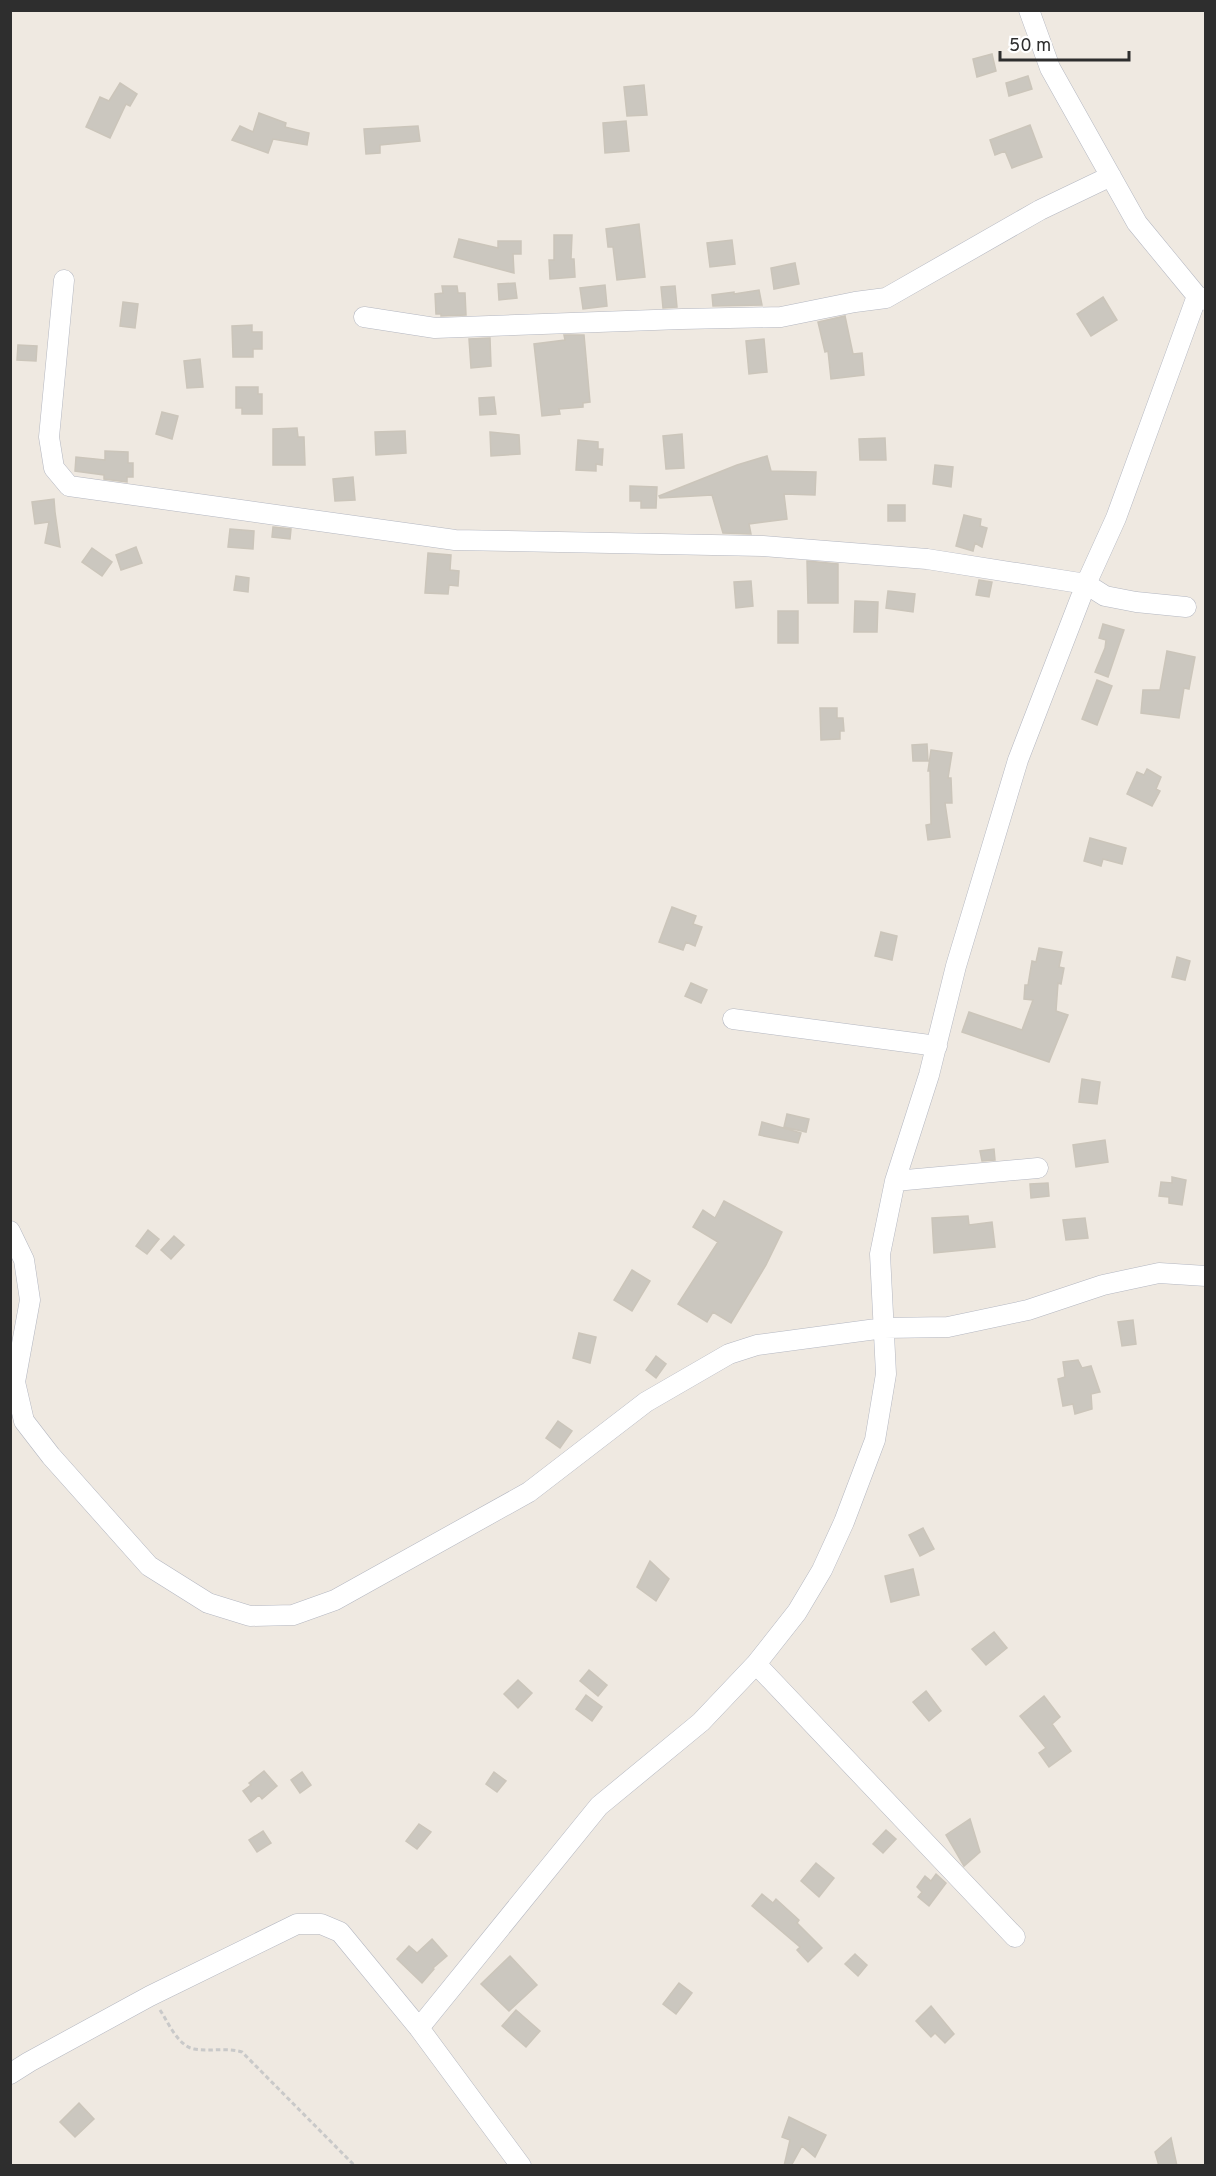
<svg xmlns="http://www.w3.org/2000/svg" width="1216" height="2176" font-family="Overpass,sans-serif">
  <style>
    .building { fill: #cbc7bf; stroke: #cbc5ba; stroke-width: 1.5 }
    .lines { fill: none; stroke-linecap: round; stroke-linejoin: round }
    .street-casing { stroke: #b4b7c1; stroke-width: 21 }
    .path { stroke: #c9c9c9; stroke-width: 3; stroke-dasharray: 4.5 3; stroke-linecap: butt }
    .street { stroke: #fff; stroke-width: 20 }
  </style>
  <rect width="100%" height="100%" fill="#efe9e1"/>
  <path class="building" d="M992 54 996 71 977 77 973 59Z
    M1028 76 1032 89 1009 96 1006 83Z
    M120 83 137 94 130 106 126 104 110 138 86 127 100 97 109 101Z
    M644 85 647 115 627 116 624 87Z
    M259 113 286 123 285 127 309 133 307 145 273 139 268 153 232 140 240 126 253 132Z
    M626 121 629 151 605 153 603 123Z
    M1030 125 1042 157 1012 168 1005 151 995 155 990 140Z
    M418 126 420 141 380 145V153L366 154 364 129Z
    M639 224 645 277 617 280 613 247H608L606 229Z
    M554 235H572L571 259H574L575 277 550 279 549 260H554Z
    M459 239 498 248V241H521V254H513L514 273 454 257Z
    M732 240 735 264 710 267 707 243Z
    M795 263 799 284 774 289 771 268Z
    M515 283 517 298 499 300 498 284Z
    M605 285 607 306 583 309 580 288Z
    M442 286H457L458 293H465L466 315 441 316V314H436L435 294 443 293Z
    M675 286 677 307 663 308 661 287Z
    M759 290 762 305 713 306 712 295 734 292V294Z
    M1103 297 1117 320 1091 336 1077 314Z
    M123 302 138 304 135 328 120 326Z
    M845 316 853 354 862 353 864 375 831 379 828 351 825 352 818 322Z
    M252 325V332H262V349H253V357H233L232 326Z
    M564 335H584L590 402 583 403V407L559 409 560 414 542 416 534 344 565 340Z
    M490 338 491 366 471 368 469 339Z
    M764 339 767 372 749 374 746 341Z
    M18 345 37 346 36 361 17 360Z
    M200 359 203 387 187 388 184 361Z
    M236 387H258V394H262V414H242V408H236Z
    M494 397 496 414 480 415 479 398Z
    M162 412 178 416 172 439 156 434Z
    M297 428 298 437H304L305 465H273V429Z
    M405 431 406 453 376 455 375 432Z
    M490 432 519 435 520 454 491 456Z
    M682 434 684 468 666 469 663 436Z
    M885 438 886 460H860L859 439Z
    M578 440 598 442V449H603L602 465 596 464V471L576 470Z
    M105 451 128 452V463H133V477H127V482L104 479V475L75 471 76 457 105 460Z
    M767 456 771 471 816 472 815 495 784 494 787 519 749 524 751 534 723 533 712 495 660 498 659 496 737 465Z
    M935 465 953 467 951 487 933 484Z
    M353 477 355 500 335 501 333 479Z
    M630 486 657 487 656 508H641V501H630Z
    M54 499 55 512 60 547 45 543 49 522 35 524 32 502Z
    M888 505H905V521H888Z
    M964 515 981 519 980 526 987 528 982 547 975 543 973 551 956 546Z
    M273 527 291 529 290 539 272 537Z
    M230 529 254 531 253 549 228 547Z
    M136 547 142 563 121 570 116 555Z
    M92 548 112 562 102 576 82 562Z
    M428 553 451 555 450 570 459 571 458 586 449 585 448 594 425 593Z
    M807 561 838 564V603H808Z
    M236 576 249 578 248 592 234 590Z
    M979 580 992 582 989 597 976 595Z
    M751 581 753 606 736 608 734 582Z
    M888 591 915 594 913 612 886 608Z
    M855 601 878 602 877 632H854Z
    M778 611H798V643H778Z
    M1103 624 1124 630 1108 677 1095 672 1105 648 1106 640 1099 638Z
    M1167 651 1195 657 1189 689 1184 688 1179 718 1141 713 1143 690H1160Z
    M1097 680 1112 686 1097 725 1082 719Z
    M820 708H837V718H843L844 731H840V739L821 740Z
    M927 744 928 761H913L912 745Z
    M931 750 952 753 948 778H951L952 803H945L950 837 928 840 926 825 931 824 930 771H928Z
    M1147 769 1161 777 1156 789 1160 791 1152 806 1127 794 1137 772 1144 775Z
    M1090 838 1126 848 1122 864 1103 859 1101 866 1084 861Z
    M672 907 696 916 693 924 702 927 695 946 686 942 683 950 659 942Z
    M881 932 897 936 892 960 875 956Z
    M1039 948 1062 952 1059 967 1064 968 1061 984 1058 983 1056 1011 1068 1015 1049 1062 962 1032 969 1012 1022 1030 1033 1000 1024 999 1025 985H1028L1032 961 1036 962Z
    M1177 957 1190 961 1185 980 1172 977Z
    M691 983 707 990 701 1003 685 996Z
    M1082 1079 1100 1082 1097 1104 1079 1102Z
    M787 1114 809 1119 806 1132 784 1127Z
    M762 1122 801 1133 798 1143 759 1135Z
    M1105 1140 1108 1162 1076 1167 1073 1145Z
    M994 1149 995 1160 982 1161 980 1151Z
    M1172 1177 1186 1180 1182 1205 1169 1203V1197L1159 1196 1161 1182 1172 1183Z
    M1048 1183 1049 1196 1031 1198 1030 1184Z
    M724 1201 782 1232 766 1265 731 1323 713 1312 707 1322 678 1304 718 1242 693 1227 703 1210 715 1218Z
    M968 1216 969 1225 992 1222 995 1247 934 1253 932 1218Z
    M1085 1218 1088 1238 1066 1240 1063 1220Z
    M148 1230 159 1239 147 1254 136 1246Z
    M174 1236 184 1245 171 1259 161 1250Z
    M632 1270 650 1281 632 1311 614 1300Z
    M1133 1320 1136 1344 1122 1346 1118 1322Z
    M579 1333 596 1337 590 1363 573 1358Z
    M656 1356 666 1364 656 1378 646 1370Z
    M1078 1360 1082 1368 1091 1366 1100 1392 1091 1394 1092 1409 1075 1414 1073 1404 1063 1406 1058 1379 1065 1377 1063 1362Z
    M558 1421 572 1431 560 1448 546 1438Z
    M923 1528 934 1549 920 1556 909 1535Z
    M650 1561 669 1579 656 1601 637 1587Z
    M913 1569 919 1595 891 1602 885 1576Z
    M994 1632 1007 1648 986 1665 972 1649Z
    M589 1670 607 1685 598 1696 580 1681Z
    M518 1680 532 1693 518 1708 504 1694Z
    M926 1691 941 1711 929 1721 913 1702Z
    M586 1695 602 1707 592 1721 576 1709Z
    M1044 1696 1060 1717 1052 1724 1071 1751 1049 1767 1039 1753 1046 1748 1020 1716Z
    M264 1771 277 1786 262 1799 259 1795 251 1802 243 1791 251 1785 249 1783Z
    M302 1772 311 1785 300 1793 291 1780Z
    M494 1772 506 1781 497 1792 486 1784Z
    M970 1819 980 1852 964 1866 946 1835Z
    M419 1824 431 1832 417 1849 406 1841Z
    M886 1830 896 1839 883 1853 873 1844Z
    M263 1831 271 1843 257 1852 249 1840Z
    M816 1863 834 1878 819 1897 801 1881Z
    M936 1874 946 1883 929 1906 918 1897 922 1892 917 1887 925 1876 931 1881Z
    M762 1894 773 1903 776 1899 799 1920 797 1923 822 1948 808 1962 797 1950 800 1947 752 1906Z
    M432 1939 447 1956 433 1968 434 1969 422 1983 397 1959 409 1946 417 1953Z
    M855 1954 867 1965 858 1976 845 1964Z
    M510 1956 537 1985 509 2011 481 1984Z
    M679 1983 692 1993 676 2014 663 2004Z
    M931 2006 954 2034 945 2043 935 2033 931 2037 916 2021Z
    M516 2010 540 2031 526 2047 502 2026Z
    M79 2103 94 2119 75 2137 60 2122Z
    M789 2117 826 2135 815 2157 802 2146 791 2166H784L790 2140 782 2137Z
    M1171 2138 1177 2166H1159L1155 2152Z"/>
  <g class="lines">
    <g class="street-casing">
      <path id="street" d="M1029 10 1050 68 1137 223 1197 296 1206 300
        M64 280 49 437 54 468 69 486 455 540 763 546 927 559 1086 584 1105 596 1136 602 1186 607
        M364 317 435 328 682 319 781 317 855 302 886 298 1040 210 1111 176
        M733 1019 937 1046
        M895 1181 1038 1168
        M10 1231 24 1260 30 1300 15 1382 24 1421 51 1456 149 1566 208 1603 250 1616 293 1615 335 1600 529 1492 646 1402 729 1354 757 1345 884 1328 948 1327 1028 1310 1103 1285 1159 1273 1206 1276
        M756 1664 1015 1937
        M419 2028 599 1806 701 1722 756 1664 797 1612 822 1570 844 1522 875 1440 886 1374 880 1254 895 1181 929 1075 956 966 1018 760 1086 584 1116 518 1197 296
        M10 2074 29 2062 150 1996 297 1924H321L340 1932 419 2028 521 2166"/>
    </g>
    <path class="path" d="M160 2010C168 2022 178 2046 194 2049 210 2052 226 2047 242 2052L355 2166"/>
    <use href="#street" class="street"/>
  </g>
  <rect width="1216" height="2176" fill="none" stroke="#2e2e2e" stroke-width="24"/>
  <path d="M1000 51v9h129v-9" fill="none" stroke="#2e2e2e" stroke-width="3"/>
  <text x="1009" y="51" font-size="18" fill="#2e2e2e" stroke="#ffffff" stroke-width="4.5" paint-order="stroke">50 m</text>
</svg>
